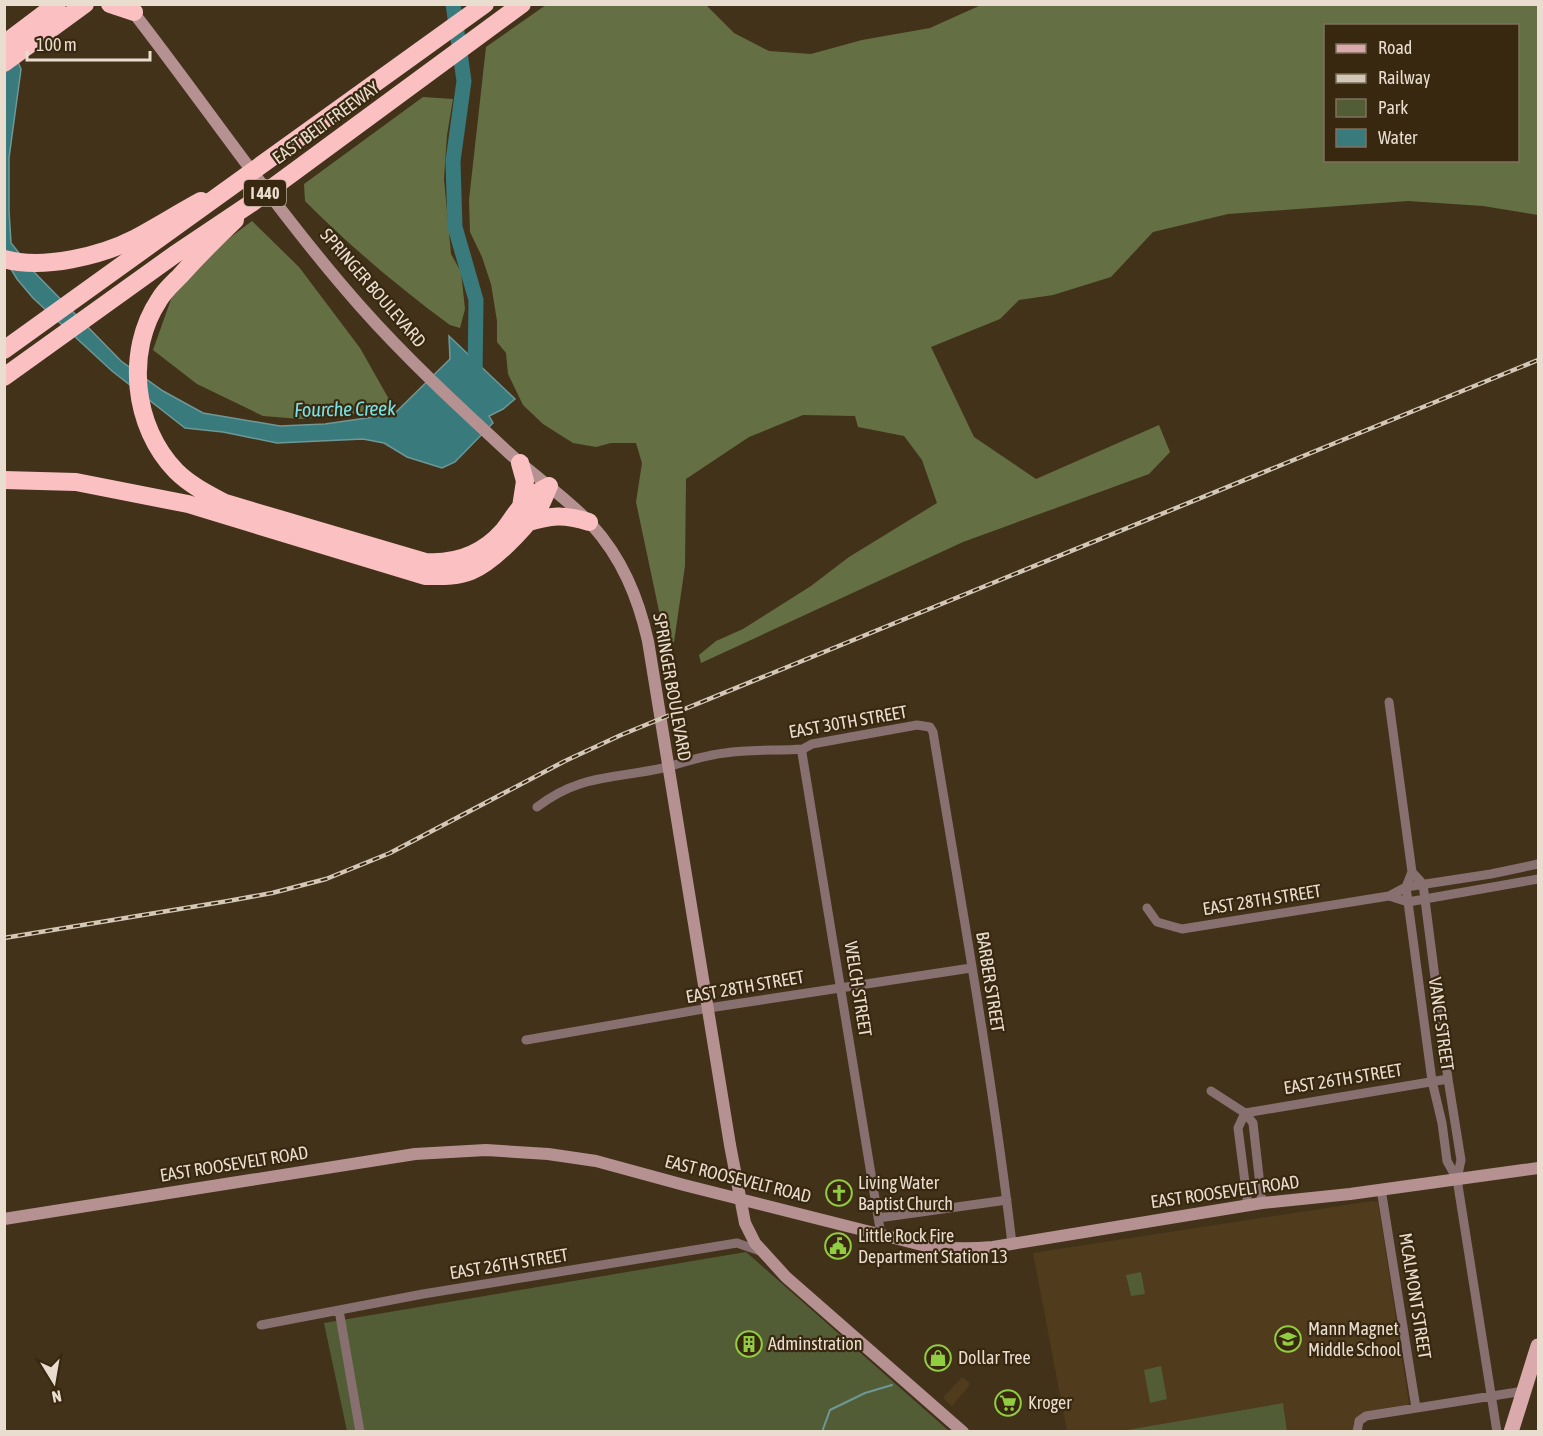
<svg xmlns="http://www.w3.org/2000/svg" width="1543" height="1436" font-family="'Asap Condensed',sans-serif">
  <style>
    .built { fill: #503b1c }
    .green { fill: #525d36 }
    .forest { fill: #647044; fill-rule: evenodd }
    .water { fill: #397a7d; stroke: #6e9896; stroke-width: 1.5 }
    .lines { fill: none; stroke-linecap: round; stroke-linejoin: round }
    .stream { stroke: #6e9896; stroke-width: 2 }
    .river { stroke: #397a7d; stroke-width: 15 }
    .minor { stroke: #887071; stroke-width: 9 }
    .secondary { stroke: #b69192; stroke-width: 12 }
    .primary { stroke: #daa9ab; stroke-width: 15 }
    .motorway { stroke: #fac0c2; stroke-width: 18 }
    .rail-casing { stroke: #d3c8b8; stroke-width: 4.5 }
    .rail { stroke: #392810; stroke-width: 2; stroke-dasharray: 7; stroke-linecap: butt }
    .motorway-bridge { stroke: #fac0c2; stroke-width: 18 }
    .labels { text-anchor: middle; stroke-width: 4.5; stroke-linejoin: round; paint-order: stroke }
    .shield { fill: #392810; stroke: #b4a796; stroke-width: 1.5 }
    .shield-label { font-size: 16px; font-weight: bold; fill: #e8ddcf }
    .street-label { font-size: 18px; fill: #e8ddcf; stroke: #392810 }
    .poi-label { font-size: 18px; fill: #e8ddcf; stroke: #392810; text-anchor: start }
    .water-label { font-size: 20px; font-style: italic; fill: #79e1e5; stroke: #392810 }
  </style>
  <rect width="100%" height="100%" fill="#43321a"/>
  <path class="built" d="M1372 1201 1378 1202 1409 1404 1358 1417 1353 1423 1354 1431H1287L1283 1403 1121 1431H1067L1033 1253Z
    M962 1377 969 1382V1386L952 1406 943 1398Z"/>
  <path class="green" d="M746 1252 949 1431H347L324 1323Z
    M1141 1272 1145 1294 1131 1296 1126 1275Z
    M1161 1366 1167 1399 1150 1403 1144 1370Z
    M1283 1403 1287 1431H1121Z"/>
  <path class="forest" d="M546 5H706L734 33 769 51 811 54 862 40 930 28 981 5H1538V215L1483 206 1408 201 1228 214 1153 232 1111 277 1053 295 1019 300 1000 319 931 347 974 437 1036 479 1159 425 1170 452 1149 474 963 542 701 663 699 655 716 641 743 629 811 586 849 557 937 503 922 460 904 436 858 427 855 416 803 415 749 437 686 479 685 566 674 642 666 644 636 502 642 463 636 443H611L596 447 573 443 543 424 523 405 508 374 506 353 497 342V321L491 284 482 257 470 232 469 200 486 47ZM1326 26H1518V160H1326Z
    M423 97 453 99 447 135 444 179 451 254 461 272 465 309 460 328 450 325C398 287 350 246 305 201L304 184Z
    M252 221 299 267 360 348 390 401 377 410 341 416 300 419 263 416 197 384 153 350 175 288 212 251Z"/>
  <path class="water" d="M4 30 21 69 9 158V211L11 243 35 273 121 361 163 391 203 413 280 426 325 424 394 414 450 359 449 336 515 399 503 409 489 416 493 423 455 462 442 468 407 457 384 443 363 439 277 443 223 432 185 428 112 371 33 298 17 279 5 259Z"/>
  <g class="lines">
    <path class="stream" d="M822 1432 830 1410 865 1393 892 1385"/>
    <path class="river" d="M453 4 464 81 453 161 455 227 476 300 475 376 471 379"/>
    <path class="minor" d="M1389 702 1412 872 1423 884 1448 1079 1461 1160 1457 1179 1497 1432
      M803 749 802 753 881 1235
      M537 807C580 774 613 779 663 768 683 763 704 755 725 753 751 749 777 751 803 749L812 744 917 725 930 727 933 732C961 903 992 1073 1012 1244
      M1412 872 1406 887 1432 1081 1442 1123 1447 1161 1457 1179
      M1389 896 1408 902 1538 879
      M1147 908 1157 922 1182 929 1389 896 1406 887 1491 874 1538 864
      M526 1040 709 1008 971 968
      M1211 1091 1245 1113 1253 1123 1262 1203
      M1245 1113 1448 1079
      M1245 1113 1238 1128 1248 1206
      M1381 1189 1416 1408
      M878 1218 1007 1200
      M339 1310 360 1432
      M261 1325 423 1294 737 1243 760 1251
      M1357 1432 1359 1421 1366 1416 1524 1391"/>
    <path class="secondary" d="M130 8C207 107 277 212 360 306 406 358 458 406 509 453 535 477 566 497 591 524 622 558 638 597 648 641L730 1145 745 1223 755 1243 786 1277 963 1432
      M4 1219 415 1154 486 1150 548 1154 596 1161 684 1185 922 1245C946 1249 968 1249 993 1247L1262 1203 1350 1194 1538 1168"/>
    <path class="primary" d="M1511 1432 1538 1346"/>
    <path class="motorway" d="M110 4 134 12
      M4 44 57 4
      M4 63 85 4
      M235 220C216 238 198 256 180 276 173 283 164 291 159 300 125 351 133 427 176 471 190 485 208 494 225 503L425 562C456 564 482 555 503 531 511 521 517 510 526 501 532 495 541 490 549 486
      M4 259C43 270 101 256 136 238 158 226 179 213 201 201
      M520 463 525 481 521 507
      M4 480 76 482 188 504 425 576C440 576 457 577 471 571 493 562 523 530 537 511 542 504 545 494 549 486
      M526 523C551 515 564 514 589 522"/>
    <g class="rail-casing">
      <path id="rail" d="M4 938 228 901 272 893 326 879 390 853 565 761 621 735 1538 360"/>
    </g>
    <use href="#rail" class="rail"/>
    <path class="motorway-bridge" d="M4 350 485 4
      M4 377 174 255 253 202 522 4"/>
  </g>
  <defs>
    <g id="church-ring" transform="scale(1.35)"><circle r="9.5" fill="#392810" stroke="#91cd40" stroke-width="1.5"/><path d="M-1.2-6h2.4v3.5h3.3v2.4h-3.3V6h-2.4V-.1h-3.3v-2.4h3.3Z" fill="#91cd40"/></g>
    <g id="civic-ring" transform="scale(1.35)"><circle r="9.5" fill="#392810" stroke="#91cd40" stroke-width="1.5"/><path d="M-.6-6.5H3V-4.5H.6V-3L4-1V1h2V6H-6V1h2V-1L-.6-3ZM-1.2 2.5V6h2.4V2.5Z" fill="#91cd40"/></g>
    <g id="school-ring" transform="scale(1.35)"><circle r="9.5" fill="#392810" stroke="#91cd40" stroke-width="1.5"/><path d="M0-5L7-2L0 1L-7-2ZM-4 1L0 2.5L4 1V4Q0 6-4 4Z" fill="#91cd40"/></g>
    <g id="building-ring" transform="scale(1.35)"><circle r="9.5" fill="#392810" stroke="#91cd40" stroke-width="1.5"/><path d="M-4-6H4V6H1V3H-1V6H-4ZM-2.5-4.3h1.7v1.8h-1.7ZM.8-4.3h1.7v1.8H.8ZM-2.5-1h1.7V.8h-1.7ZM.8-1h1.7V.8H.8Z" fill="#91cd40"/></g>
    <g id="shop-ring" transform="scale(1.35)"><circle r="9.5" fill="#392810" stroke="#91cd40" stroke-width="1.5"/><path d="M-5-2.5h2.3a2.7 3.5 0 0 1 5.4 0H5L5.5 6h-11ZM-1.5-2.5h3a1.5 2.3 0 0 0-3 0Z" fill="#91cd40"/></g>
    <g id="supermarket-ring" transform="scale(1.35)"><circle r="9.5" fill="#392810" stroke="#91cd40" stroke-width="1.5"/><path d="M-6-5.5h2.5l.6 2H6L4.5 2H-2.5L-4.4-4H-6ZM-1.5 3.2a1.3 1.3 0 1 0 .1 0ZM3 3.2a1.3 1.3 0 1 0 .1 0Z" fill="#91cd40"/></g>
  </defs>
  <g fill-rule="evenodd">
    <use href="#church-ring" x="839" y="1193"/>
    <use href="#civic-ring" x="838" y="1246"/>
    <use href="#school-ring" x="1288" y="1339"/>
    <use href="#building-ring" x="749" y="1344"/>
    <use href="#shop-ring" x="938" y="1358"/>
    <use href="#supermarket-ring" x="1008" y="1403"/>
  </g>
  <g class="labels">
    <rect class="shield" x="244" y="180" width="42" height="26" rx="4.5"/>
    <g class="shield-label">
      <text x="265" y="199">I 440</text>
    </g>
    <g class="street-label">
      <text transform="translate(326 123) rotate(-36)" y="6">EAST BELT FREEWAY</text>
      <text transform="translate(373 288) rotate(49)" y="6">SPRINGER BOULEVARD</text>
      <text transform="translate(672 687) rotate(80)" y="6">SPRINGER BOULEVARD</text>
      <text transform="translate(848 722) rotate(-10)" y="6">EAST 30TH STREET</text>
      <text transform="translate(1262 900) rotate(-9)" y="6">EAST 28TH STREET</text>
      <text transform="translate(990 982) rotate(81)" y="6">BARBER STREET</text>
      <text transform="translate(745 987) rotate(-10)" y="6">EAST 28TH STREET</text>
      <text transform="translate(858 989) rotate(81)" y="6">WELCH STREET</text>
      <text transform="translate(1441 1024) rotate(82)" y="6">VANCE STREET</text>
      <text transform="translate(1343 1079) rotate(-9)" y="6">EAST 26TH STREET</text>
      <text transform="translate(234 1164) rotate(-9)" y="6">EAST ROOSEVELT ROAD</text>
      <text transform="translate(738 1179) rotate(14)" y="6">EAST ROOSEVELT ROAD</text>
      <text transform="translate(1225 1192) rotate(-8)" y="6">EAST ROOSEVELT ROAD</text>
      <text transform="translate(509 1264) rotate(-9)" y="6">EAST 26TH STREET</text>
      <text transform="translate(1415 1296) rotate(81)" y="6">MCALMONT STREET</text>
    </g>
    <g class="poi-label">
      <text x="858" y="1189">Living Water<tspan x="858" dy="21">Baptist Church</tspan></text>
      <text x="858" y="1242">Little Rock Fire<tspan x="858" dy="21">Department Station 13</tspan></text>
      <text x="1308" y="1335">Mann Magnet<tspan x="1308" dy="21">Middle School</tspan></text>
      <text x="768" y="1350">Adminstration</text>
      <text x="958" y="1364">Dollar Tree</text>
      <text x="1028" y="1409">Kroger</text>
    </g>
    <g class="water-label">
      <text transform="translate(345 409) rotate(-1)" y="7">Fourche Creek</text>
    </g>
  </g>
  <rect width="1543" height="1436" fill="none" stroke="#e8ddcf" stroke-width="12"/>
  <rect x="1324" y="24" width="195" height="138" fill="#392810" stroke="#7f705c" stroke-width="1.5"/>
  <rect x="1336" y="44" width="30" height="9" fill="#daa9ab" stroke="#7f705c" stroke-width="1.5"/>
  <text x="1378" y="54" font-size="18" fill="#e8ddcf">Road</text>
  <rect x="1336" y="74" width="30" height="9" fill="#d3c8b8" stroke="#7f705c" stroke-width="1.5"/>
  <text x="1378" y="84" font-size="18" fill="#e8ddcf">Railway</text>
  <rect x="1336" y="99" width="30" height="18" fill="#525d36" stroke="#7f705c" stroke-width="1.5"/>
  <text x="1378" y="114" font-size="18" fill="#e8ddcf">Park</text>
  <rect x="1336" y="129" width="30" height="18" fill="#397a7d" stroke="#7f705c" stroke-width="1.5"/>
  <text x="1378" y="144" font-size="18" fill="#e8ddcf">Water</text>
  <g transform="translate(54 1382) rotate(169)" stroke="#392810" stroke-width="4.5" paint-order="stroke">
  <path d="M0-4.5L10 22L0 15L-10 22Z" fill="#e8ddcf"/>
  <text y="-9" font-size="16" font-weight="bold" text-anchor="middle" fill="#e8ddcf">N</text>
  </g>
  <path d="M27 51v9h123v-9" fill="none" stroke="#e8ddcf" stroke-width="3"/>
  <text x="36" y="51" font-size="18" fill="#e8ddcf" stroke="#392810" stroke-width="4.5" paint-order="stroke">100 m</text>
</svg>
